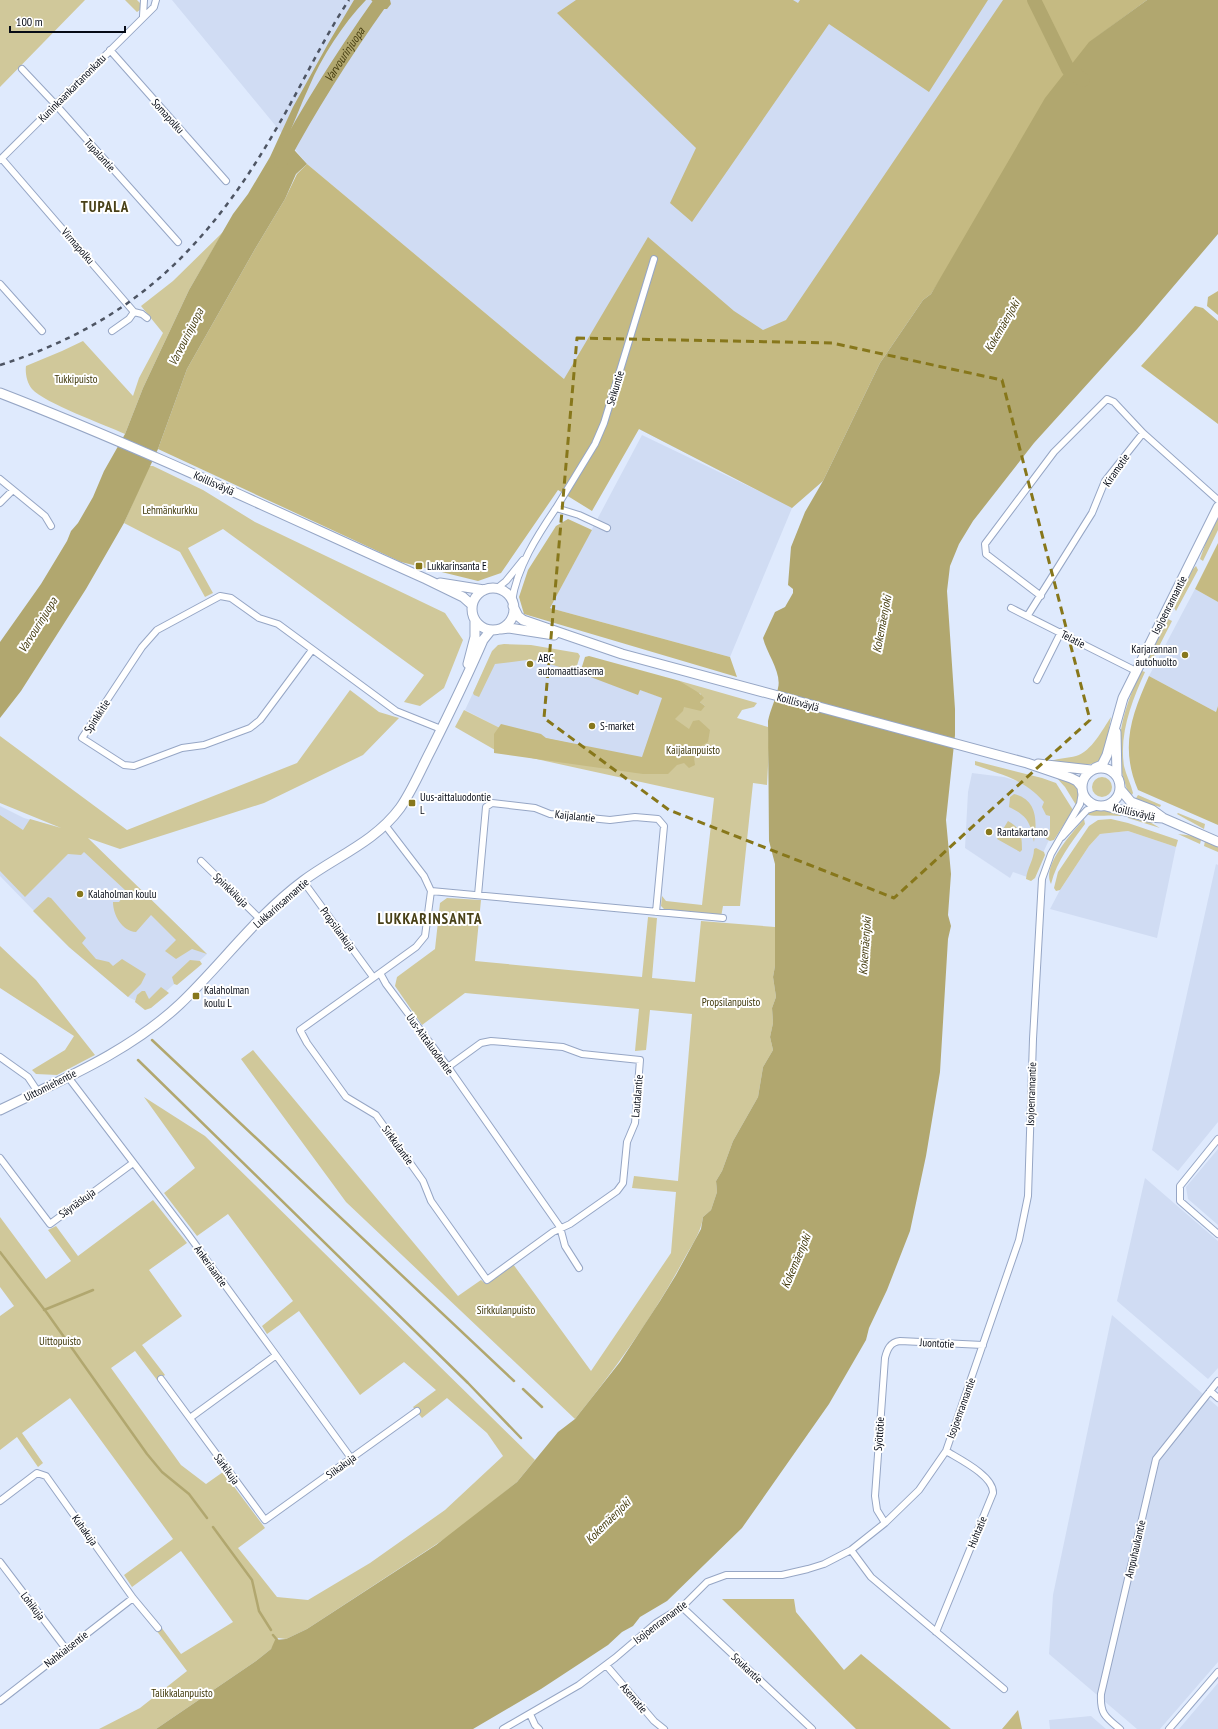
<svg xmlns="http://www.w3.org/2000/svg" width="1218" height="1729" font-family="'PT Sans Narrow',sans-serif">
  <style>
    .built { fill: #d0dcf3 }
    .green { fill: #d0c89a }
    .forest { fill: #c5ba82 }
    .water { fill: #b1a76f }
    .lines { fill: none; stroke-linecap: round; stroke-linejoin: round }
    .stream { stroke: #b1a76f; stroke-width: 2.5 }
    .river { stroke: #b1a76f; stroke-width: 14 }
    .street-casing { stroke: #96a6c5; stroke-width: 8 }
    .secondary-casing { stroke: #96a6c5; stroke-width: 11 }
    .street { stroke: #fff; stroke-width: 6 }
    .secondary { stroke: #fff; stroke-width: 9 }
    .rail { stroke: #4e5563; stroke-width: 2.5; stroke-dasharray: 5 5; stroke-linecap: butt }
    .marked { fill: none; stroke: #87771b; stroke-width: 3; stroke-dasharray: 8 5; stroke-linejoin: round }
    .poi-dot { fill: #87771b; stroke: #fff; stroke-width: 1.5 }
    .labels { text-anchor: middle; stroke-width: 4; stroke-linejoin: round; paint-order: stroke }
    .street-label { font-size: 11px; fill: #060b16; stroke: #fff }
    .park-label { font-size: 11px; fill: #3e3607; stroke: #fff }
    .poi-label { font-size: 11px; fill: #060b16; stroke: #fff; text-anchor: start }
    .water-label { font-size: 12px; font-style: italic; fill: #463d10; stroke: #fff }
    .district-label { font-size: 15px; font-weight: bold; letter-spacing: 1px; fill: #484017; stroke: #fff }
  </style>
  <rect width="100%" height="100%" fill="#dfeafd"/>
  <path class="built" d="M172 0H1128L919 297 792 508 730 657 550 608 642 435 769 496 639 429 564 379 307 164Z
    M1195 589 1218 602V706L1216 712 1149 676Z
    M534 652 663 698 642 759 500 728 465 710 490 657Z
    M972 773 1004 777 1044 789 1053 831 1033 875 1027 877 1013 872 1010 878 965 848 968 792Z
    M0 806 24 818 87 835 88 839 207 954 149 1007 128 997 69 947 0 876Z
    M1128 831 1176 847 1157 938 1050 909 1060 890 1089 846 1100 834Z
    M1216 864 1218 865V1122L1178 1171 1152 1150Z
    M1218 1149V1225L1188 1199 1186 1187Z
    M1145 1178 1218 1241V1368L1208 1379 1117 1301Z
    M1112 1315 1218 1407V1662L1160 1729H1137L1049 1654 1053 1595Z
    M1218 1683V1729H1179Z
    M1091 1716 1106 1729H1050L1049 1720Z"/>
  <path class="green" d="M0 0H85L0 87Z
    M125 0H137L144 7 137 12Z
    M223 232 189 290 143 388 125 434C106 425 44 403 32 389 27 383 25 373 26 366L62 351 83 341 133 396 139 378 163 333 141 306 173 281Z
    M149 466H153L203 490 255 522 445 613 463 640 444 688 420 706 404 702 424 675 223 529 188 548 213 593 205 597 180 552 124 523Z
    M1218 518V530L1203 561 1200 559 1207 539Z
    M1196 566 1198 570 1176 611 1173 606 1191 571Z
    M1168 619 1172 621 1151 662 1146 661Z
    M504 644 531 645 578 653 580 656 575 672 541 661 527 660 495 664 479 697 474 695 473 693 492 651 498 645Z
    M1142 671 1145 672C1132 701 1119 733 1124 766 1126 775 1131 784 1133 793L1131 797C1126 790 1126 785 1123 777 1113 741 1125 706 1140 673Z
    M680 681 757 703 754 707 742 710 737 718 768 727 769 747 767 785 753 783 740 906H723L721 917 666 911 661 906 662 896 666 901 702 905 714 798 495 750 455 727 464 710 500 728 642 759 663 698 705 706 700 702 701 694 690 690Z
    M350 690 379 712 399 718 363 755 264 803 120 849 88 838 207 954 192 949 176 959 165 951 176 940 151 915 136 932C122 931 113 915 113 902H119L125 894V890L84 852 81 855 68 854 25 897 0 871V815L23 830 30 819 61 828 0 803V736L127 830 297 763Z
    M1111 717C1102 771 1105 767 1051 761 1059 758 1068 758 1076 756 1092 751 1102 730 1111 717Z
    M975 761 1042 778 1056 783 1073 810 1054 840 1050 841 1046 839 1050 829V816L1046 815 1042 807 1044 802C1024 779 1002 775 975 765Z
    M1055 776C1071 781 1086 785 1076 805L1065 787Z
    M1092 787a10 10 0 1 1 20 0a10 10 0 1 1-20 0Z
    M1014 794C1038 800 1037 822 1034 842 1030 822 1028 816 1009 807L1010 797Z
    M1138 795 1161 805 1160 807 1135 800Z
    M1093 810H1111L1124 813 1120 816C1109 814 1093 818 1087 814Z
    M1178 813 1205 824 1204 829 1177 814Z
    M1129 814 1143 818 1160 828 1128 818Z
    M1084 819 1085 824C1071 843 1057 860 1051 884 1041 866 1073 832 1084 819Z
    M1111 819 1128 823 1178 840 1176 847 1128 831 1100 834 1089 846 1060 890 1056 891 1054 888 1058 872 1089 826 1098 820Z
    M1008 821C1021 828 1022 836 1022 850L1020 852 997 839Z
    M1178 834 1195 836 1201 840 1200 844Z
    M1205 841 1218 846V852L1204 846Z
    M1036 848 1044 852 1045 855 1035 878 1031 881 1026 879C1027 868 1034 860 1034 849Z
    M48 897 51 898 86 938 82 943 96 959 109 962 113 966 122 959 146 974 141 984 128 997 69 947 33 911Z
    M447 898 481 900 475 961 642 977 648 917 657 918 652 978 695 982 701 921 775 927V966L773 977 776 997 772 1008 773 1023 770 1037 773 1050 763 1067 758 1097 733 1141 722 1171 716 1181 717 1192 711 1210 703 1217C701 1233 691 1246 683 1261 653 1317 615 1369 575 1419L346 1202 241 1059 253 1050 458 1296 481 1280 486 1284 513 1264 591 1371 671 1253 676 1192 632 1188 634 1176 678 1181 692 1014 650 1010 646 1050 635 1051 639 1009 465 993 422 1025 395 986 397 977 435 949 440 903Z
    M0 946 36 980 95 1055 57 1075 36 1074 32 1070 65 1050 74 1036 0 988Z
    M190 960 200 961 202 964 177 985 174 984 172 977Z
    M161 987 169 993 151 1008 145 1010 135 1002 137 995 142 991H145L149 999Z
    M144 1097 205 1136 535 1460 517 1482 455 1532 307 1629 286 1639 278 1638 271 1649 256 1661 156 1729H99L140 1708 187 1671 156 1630 161 1627 181 1654 233 1622 181 1551 132 1587 124 1575 173 1539 70 1398 22 1433 43 1463 38 1467 17 1437 0 1450V1316L14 1306 0 1287V1217L46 1279 71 1261 48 1230 56 1226 78 1256 153 1200 187 1243 149 1270 182 1316 142 1345 165 1375 157 1380 135 1351 111 1368 181 1465 206 1484 223 1472 265 1528 238 1548 277 1597 308 1600 370 1563 445 1510 503 1456 487 1433 447 1398 422 1418 413 1407 436 1390 404 1362 360 1395 299 1311 267 1334 262 1326 293 1301 228 1214 197 1236 164 1193 195 1168Z"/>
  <path class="forest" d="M576 0H793L798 3 800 0H988L929 92 829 24 692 222 670 203 696 148 557 13Z
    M1003 0H1147L1094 39 931 294 923 300 880 363 823 481 792 508 639 429 592 511 558 490 501 573 478 581 401 562 158 449 187 369 255 249 285 199 297 174 307 164 564 379 648 237 734 311 763 330 786 320Z
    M1218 291V315L1207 306 1208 297Z
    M1195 306 1203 308 1218 321V424L1141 366Z
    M568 519 592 530 550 608 730 657 737 677 524 614 519 597 528 570 556 526Z
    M1218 543V602L1195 589Z
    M589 656 680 681C688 687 699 691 704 698L700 702 705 706 701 711 684 707 683 711 675 719 689 729 693 721 699 720 710 730 708 742 693 751 695 765 689 768 684 763 677 765 668 774H643L494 753V734L501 724 541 734 546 738 642 757 662 698 640 690 638 695 580 673 585 657Z
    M1149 676 1216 712 1218 706V825L1138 790C1120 748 1131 716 1149 676Z
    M722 1599H794L796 1612 844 1670 861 1654 951 1729H856Z
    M1018 1710 1022 1729H1002Z"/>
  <path class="water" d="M354 0H366C343 24 322 56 309 87 301 104 294 123 286 141L307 164 296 174 285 199 255 249 187 369 158 449 124 523 86 589 21 691 0 718V642L41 584 67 541 71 531 78 523 93 497 104 471 125 434 143 388 189 290 233 214 248 194 270 157 293 107 329 42Z
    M371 0H390L391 4 387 9H381Z
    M1147 0H1218V234L1138 328 1034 443 973 521 959 544 950 566 947 591 955 709V735L946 820 951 874 948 915 951 926 948 939 940 1072 926 1156 910 1231 887 1290 869 1328 866 1340 829 1404 742 1528 667 1601 640 1617 633 1626 622 1632 608 1645 541 1689 473 1729H156L256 1661 271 1649 275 1640 286 1639 307 1629 436 1545 517 1482 558 1432 575 1419 620 1362 660 1301 676 1275 701 1229 703 1217 711 1210 717 1192 716 1181 722 1171 733 1141 758 1097 763 1067 773 1050 770 1037 773 1023 772 1008 776 997 773 977 775 966V864L769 841 768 721C770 710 776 699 778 688 782 673 767 654 763 638L775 612 785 607 793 593V589L788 585 791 547 805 512 823 481 880 363 923 300 931 294 1045 98 1089 42Z"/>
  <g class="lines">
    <path class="stream" d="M152 1040 514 1381
      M138 1060 468 1383 521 1438
      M0 1252 47 1313 147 1454 162 1472 189 1494 207 1518
      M44 1310 93 1290
      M523 1389 542 1407
      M213 1527 252 1580 259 1611 271 1630
      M273 1635 278 1641"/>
    <g class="river">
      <path d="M1034 0 1068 69 1083 80"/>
      <path id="s1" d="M281 161C311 105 345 52 382 0"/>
    </g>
    <g class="street-casing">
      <path id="street" d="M143 16 144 0
        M110 50 226 181
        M22 69 56 105 178 242
        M2 159 134 312 129 319 112 331
        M0 160 154 7 156 0
        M0 284 42 331
        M134 312 142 314 147 318
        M0 479 45 516 51 526
        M0 503 13 490
        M556 508 595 444 604 423 654 259
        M496 589 506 581 523 560
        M1041 596 986 554 985 544 1054 452 1107 399 1114 402 1143 433 1218 500
        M512 601C517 567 537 536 556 508L579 515 607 528
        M1011 608 1136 671
        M1028 615 1092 513 1105 481 1143 433
        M312 650 260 720 250 728 204 745 182 748 134 766 124 765 82 738 142 647 157 630 220 596 231 598 259 618 278 624 396 711 441 729
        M1037 680 1061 632
        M385 825 424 876 431 891 425 936 416 947 380 973 386 984 448 1067 560 1227 565 1246 579 1268
        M1062 837 1087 810 1099 806
        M201 861 260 919
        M303 881 373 977
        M431 891 723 918
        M478 895 486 807 492 803 535 808 550 814 610 820 635 817 658 819 664 826 656 912
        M380 973 300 1030 307 1043 346 1097 376 1115 423 1181 431 1201 487 1280 553 1232 570 1224 617 1191 623 1183 627 1142 635 1123 640 1060 582 1054 563 1047 491 1041 481 1043 448 1067
        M0 1057 28 1077 38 1092
        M68 1077 187 1233 351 1458
        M1218 1139 1180 1186V1201L1218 1234
        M0 1158 50 1224 133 1163
        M161 1379 265 1520 417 1411
        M1210 1391 1218 1398
        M190 1418 275 1356
        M0 1501 37 1473 46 1476 133 1598 158 1628
        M885 1523 877 1510 875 1496 885 1358C887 1350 890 1342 900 1341L983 1345
        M851 1550 871 1577 1004 1689
        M0 1562 66 1649
        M682 1607 812 1729
        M936 1632 993 1493C994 1476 959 1459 946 1451
        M606 1665 654 1721 664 1729
        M0 1701 133 1598
        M530 1714 535 1725 539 1729
        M503 1729 579 1685 615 1658 656 1623 682 1607 707 1582 726 1575H782L808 1569 824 1564 851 1550 885 1523 919 1490 946 1451 1019 1240 1028 1196 1033 1039 1042 879 1051 854 1080 804 1082 792
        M1120 1729C1105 1717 1100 1714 1101 1694L1156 1459 1218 1381
        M1169 1729 1218 1672"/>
    </g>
    <g class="secondary-casing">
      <path id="secondary" d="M0 393C145 449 285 516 426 579L463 597 472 605
        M440 583 484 590
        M472 609a21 21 0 1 1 42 0a21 21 0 1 1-42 0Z
        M513 606 518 616 523 620 622 654 1027 763 1071 778 1077 781 1082 787
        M501 629 509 628 554 635
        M468 664 475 637V621
        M1116 732 1117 776
        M1038 764 1091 770
        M1082 787a19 19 0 1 1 38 0a19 19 0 1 1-38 0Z
        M1095 768 1102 765 1107 755 1123 698 1218 507
        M1120 789 1131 802 1152 810 1163 818 1218 842
        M1106 806 1148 817 1163 818
        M0 1110C61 1080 129 1052 180 1004 221 965 256 916 303 881 335 857 375 842 400 808 412 791 421 769 431 750 449 714 467 677 483 640L491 630"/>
    </g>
    <use href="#street" class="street"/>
    <use href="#secondary" class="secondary"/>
    <path class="rail" d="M0 365C135 322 210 245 279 124 303 83 323 39 349 0"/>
  </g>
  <path class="marked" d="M577 338 832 343 1002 380 1090 720 894 898 669 810 544 718Z"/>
  <g class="poi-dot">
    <rect x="415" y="562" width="8" height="8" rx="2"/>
    <circle cx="1185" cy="655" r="4"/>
    <circle cx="530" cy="664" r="4"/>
    <circle cx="592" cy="726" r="4"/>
    <rect x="408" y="799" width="8" height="8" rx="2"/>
    <circle cx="989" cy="832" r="4"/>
    <circle cx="80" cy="894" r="4"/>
    <rect x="192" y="992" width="8" height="8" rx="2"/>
  </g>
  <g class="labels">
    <g class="street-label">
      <text transform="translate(72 88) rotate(-45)" y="4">Kuninkaankartanonkatu</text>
      <text transform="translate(168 116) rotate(48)" y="4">Somapolku</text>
      <text transform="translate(100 155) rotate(48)" y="4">Tupalantie</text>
      <text transform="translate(78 246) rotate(49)" y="4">Virmapolku</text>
      <text transform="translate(615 388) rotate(-73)" y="4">Seikuntie</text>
      <text transform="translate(1116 470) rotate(-55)" y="4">Kiramotie</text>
      <text transform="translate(214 483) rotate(24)" y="4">Koillisväylä</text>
      <text transform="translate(1169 605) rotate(-63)" y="4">Isojoenrannantie</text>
      <text transform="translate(1073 639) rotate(27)" y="4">Telatie</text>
      <text transform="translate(798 702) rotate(15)" y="4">Koillisväylä</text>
      <text transform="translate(97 716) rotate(-57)" y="4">Spinkkitie</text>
      <text transform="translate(1134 812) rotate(13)" y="4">Koillisväylä</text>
      <text transform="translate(575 816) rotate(6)" y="4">Kaijalantie</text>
      <text transform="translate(231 890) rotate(44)" y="4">Spinkkikuja</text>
      <text transform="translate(281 903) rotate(-41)" y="4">Lukkarinsannantie</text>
      <text transform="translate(338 929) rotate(54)" y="4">Propsilankuja</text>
      <text transform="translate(430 1044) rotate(54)" y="4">Uus-Aittaluodontie</text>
      <text transform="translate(50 1085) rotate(-27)" y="4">Uittomiehentie</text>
      <text transform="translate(1031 1094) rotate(-88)" y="4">Isojoenrannantie</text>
      <text transform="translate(637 1096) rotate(-85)" y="4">Lautalantie</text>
      <text transform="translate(398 1145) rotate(54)" y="4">Sirkkulantie</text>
      <text transform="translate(77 1203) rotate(-36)" y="4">Säynäskuja</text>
      <text transform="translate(211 1266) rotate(54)" y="4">Ankeriaantie</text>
      <text transform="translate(937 1343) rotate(3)" y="4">Juontotie</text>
      <text transform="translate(961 1408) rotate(-70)" y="4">Isojoenrannantie</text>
      <text transform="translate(879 1434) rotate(-86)" y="4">Syöttötie</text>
      <text transform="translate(341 1466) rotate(-36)" y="4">Siikakuja</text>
      <text transform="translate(227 1469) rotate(54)" y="4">Särkikuja</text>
      <text transform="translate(85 1530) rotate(54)" y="4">Kuhakuja</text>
      <text transform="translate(977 1532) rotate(-68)" y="4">Huhtatie</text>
      <text transform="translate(1135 1549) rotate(-77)" y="4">Ampuhaukantie</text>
      <text transform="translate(33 1606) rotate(53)" y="4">Lohikuja</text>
      <text transform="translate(660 1622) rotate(-37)" y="4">Isojoenrannantie</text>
      <text transform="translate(66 1649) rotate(-38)" y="4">Nahkiaisentie</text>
      <text transform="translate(747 1668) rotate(43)" y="4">Soukantie</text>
      <text transform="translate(634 1698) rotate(50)" y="4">Asematie</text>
    </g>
    <g class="park-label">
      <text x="76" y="383">Tukkipuisto</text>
      <text x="170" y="514">Lehmänkurkku</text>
      <text x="693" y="754">Kaijalanpuisto</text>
      <text x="731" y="1006">Propsilanpuisto</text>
      <text x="506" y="1314">Sirkkulanpuisto</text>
      <text x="60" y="1345">Uittopuisto</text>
      <text x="182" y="1697">Talikkalanpuisto</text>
    </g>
    <g class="poi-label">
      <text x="427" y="570">Lukkarinsanta E</text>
      <text x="1177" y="653" text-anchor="end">Karjarannan<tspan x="1177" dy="13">autohuolto</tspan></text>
      <text x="538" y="662">ABC<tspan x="538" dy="13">automaattiasema</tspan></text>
      <text x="600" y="730">S-market</text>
      <text x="420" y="801">Uus-aittaluodontie<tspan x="420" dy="13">L</tspan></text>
      <text x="997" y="836">Rantakartano</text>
      <text x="88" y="898">Kalaholman koulu</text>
      <text x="204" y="994">Kalaholman<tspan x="204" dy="13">koulu L</tspan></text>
    </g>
    <g class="water-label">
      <text dy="4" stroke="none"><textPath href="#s1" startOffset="124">Varvourinjuopa</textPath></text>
      <text transform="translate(1002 326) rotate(-60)" y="4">Kokemäenjoki</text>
      <text transform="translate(186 337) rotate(-63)" y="4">Varvourinjuopa</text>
      <text transform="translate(882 624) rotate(-79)" y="4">Kokemäenjoki</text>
      <text transform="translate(38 625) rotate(-58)" y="4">Varvourinjuopa</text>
      <text transform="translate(865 946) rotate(-86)" y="4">Kokemäenjoki</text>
      <text transform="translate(796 1261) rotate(-67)" y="4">Kokemäenjoki</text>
      <text transform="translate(608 1521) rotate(-45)" y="4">Kokemäenjoki</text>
    </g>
    <g class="district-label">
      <text x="105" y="212">TUPALA</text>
      <text x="430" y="924">LUKKARINSANTA</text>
    </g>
  </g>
  <path d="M10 26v6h115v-6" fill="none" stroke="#060b16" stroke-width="2"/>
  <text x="16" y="26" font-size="12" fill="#060b16" stroke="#ffffff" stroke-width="3" paint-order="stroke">100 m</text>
</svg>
